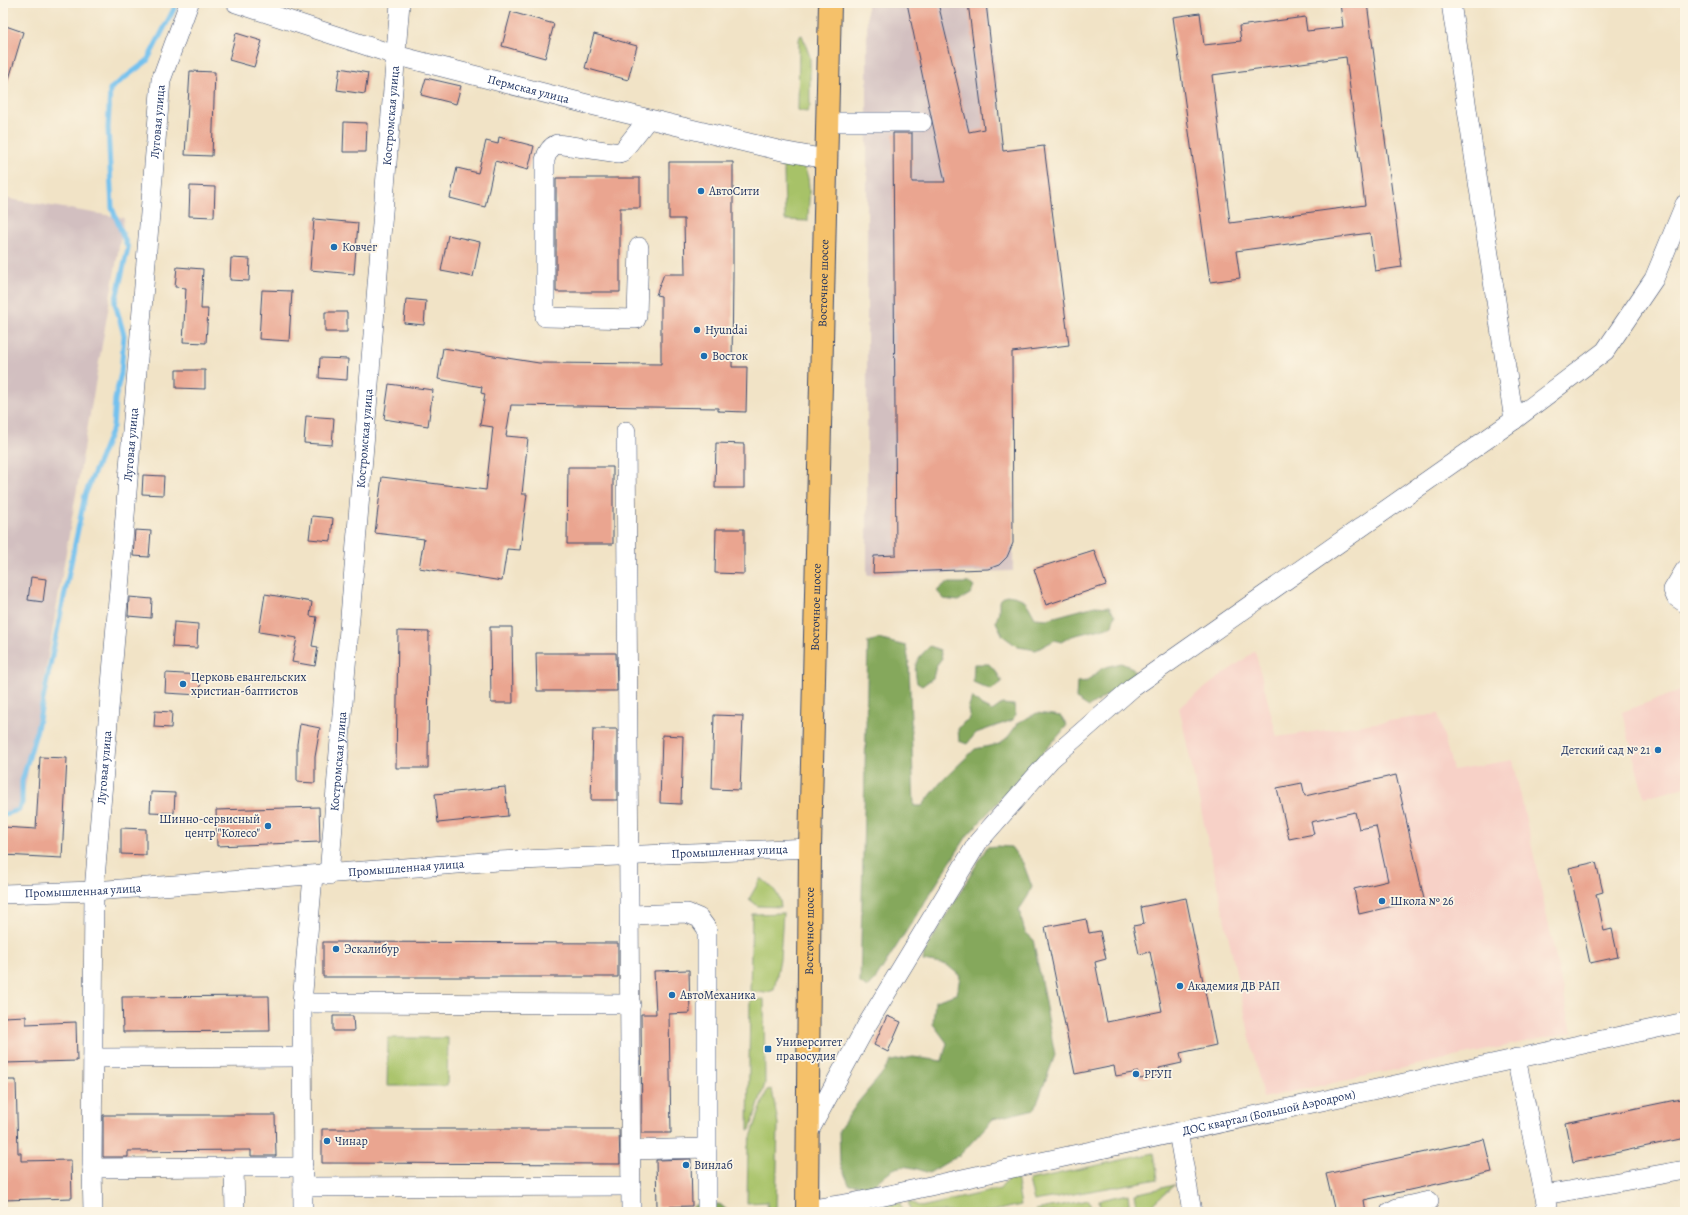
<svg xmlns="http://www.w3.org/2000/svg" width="1688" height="1215" font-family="Alegreya,serif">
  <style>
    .built { fill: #f7d1c7 }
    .industrial { fill: #d2bfc0 }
    .green { fill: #a7c268; stroke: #617863 }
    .forest { fill: #85a85c; stroke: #506c5d }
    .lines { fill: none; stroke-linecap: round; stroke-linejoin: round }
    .stream { stroke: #73c1ee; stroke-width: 5 }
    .building { fill: #eaa590; fill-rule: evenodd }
    .minor-casing { stroke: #3b4a6e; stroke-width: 20 }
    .major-casing { stroke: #3b4a6e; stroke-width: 24 }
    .minor { stroke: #fff; stroke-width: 19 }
    .major { stroke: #f5c16b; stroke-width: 22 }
    .poi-dot { fill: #1f6fb2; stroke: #fcf5e5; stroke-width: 1.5 }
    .labels { text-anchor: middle; stroke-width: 3.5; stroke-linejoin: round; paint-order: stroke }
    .street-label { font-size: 12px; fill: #1b2f5e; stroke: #fcf5e5 }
    .poi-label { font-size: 12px; fill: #1b2f5e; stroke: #fcf5e5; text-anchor: start }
  </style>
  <rect width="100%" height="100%" fill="#fcf5e5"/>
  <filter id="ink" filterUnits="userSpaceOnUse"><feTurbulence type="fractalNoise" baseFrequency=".025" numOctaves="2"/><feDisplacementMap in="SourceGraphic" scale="8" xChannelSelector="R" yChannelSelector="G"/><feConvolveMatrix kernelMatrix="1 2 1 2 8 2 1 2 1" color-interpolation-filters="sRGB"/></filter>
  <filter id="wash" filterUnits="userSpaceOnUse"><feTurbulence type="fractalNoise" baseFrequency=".012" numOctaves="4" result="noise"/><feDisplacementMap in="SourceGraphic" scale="16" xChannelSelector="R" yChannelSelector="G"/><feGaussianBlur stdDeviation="0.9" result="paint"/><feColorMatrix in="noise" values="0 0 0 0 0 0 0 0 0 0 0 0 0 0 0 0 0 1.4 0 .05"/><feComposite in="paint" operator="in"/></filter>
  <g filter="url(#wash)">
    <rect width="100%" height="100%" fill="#f1e3c6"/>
    <path class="built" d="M1255 651 1277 737 1438 714 1453 770 1513 760 1572 1032 1263 1098 1179 707Z
      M1685 689V787L1644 797 1622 712Z"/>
    <path class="industrial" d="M867 3H988L1011 213 1013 571 867 575Z
      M3 198 124 218 21 811 3 812Z"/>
    <path class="green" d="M802 35 810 57V106L807 112 801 111 798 110 799 40 800 36Z
      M779 158H782C788 160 797 162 802 166 813 175 808 208 808 221L785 220 784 170 780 166Z
      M761 878C771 886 780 893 781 907L758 906 749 899Z
      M783 913 780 959 774 990 765 993 750 991 752 914Z
      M764 999 765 1084 750 1130H748L750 1000Z
      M388 1038H448L447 1086H387Z
      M772 1089 778 1124 776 1212H768L767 1202 747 1203 748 1146 767 1090Z
      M1154 1153 1158 1179 1034 1201 1029 1180Z
      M1016 1177 1021 1205 989 1212H911L908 1201 921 1207 1000 1189 1008 1179Z
      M1174 1185 1145 1212H1138L1135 1194Z
      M1128 1194 1130 1212H1101L1099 1200Z
      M1089 1200 1092 1212H1036L1035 1210Z
      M900 1203 902 1212H878V1209L888 1204Z"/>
    <path class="forest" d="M946 583H969L974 587 970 594 958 601 944 599 937 591Z
      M1006 595C1026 597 1026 602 1035 618L1047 619 1095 606 1109 607 1115 615 1112 626 1072 636 1061 642 1055 640 1036 650 1018 647 1003 636 996 622 999 611V601Z
      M878 639 906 646 909 663 914 806H922L941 782 975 749 999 744 1008 737 1019 722 1037 713 1061 716 1067 725 1060 734 967 836 873 983 867 988 860 983 868 642Z
      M930 646 940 650 942 658 936 666 933 678 922 686 917 683C913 663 916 660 930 646Z
      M1121 663 1133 668 1136 676 1089 707 1076 699 1077 682 1088 681 1102 668Z
      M974 664H989L997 673 1002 682 991 690 973 682Z
      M972 697 982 706 992 711 1002 704 1014 705 1016 715 1013 720 976 733 967 744 959 741 958 729 964 722 970 719 968 709Z
      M997 846 1011 847 1023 863 1032 887 1028 896 1019 910 1025 932 1033 939 1055 1055 1035 1109 993 1119 961 1154 929 1173C896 1161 896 1166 871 1187L849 1184 840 1164 839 1130 859 1101 881 1075 891 1061 913 1057 942 1061 947 1043 933 1024 935 1001 957 994 960 976 947 965 923 961 924 953 987 847Z
      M720 1204 729 1212H673L676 1209H691L695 1205Z"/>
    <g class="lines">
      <path class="stream" d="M3 815 18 810 22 803V781L37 729 85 495 113 427 115 399 121 373 124 335 115 303 128 248 112 208 108 128 110 89 147 61 177 3"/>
    </g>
    <g id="blocks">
      <path class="building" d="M907 3H938L969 132 984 129 968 3H986L1003 151 1044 146 1069 345 1012 352 1013 543 1007 557 999 565 988 569 873 573 874 556 896 555 893 133H912V182H945Z
        M1340 3H1367L1402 267 1375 271 1370 233 1236 251 1240 278 1210 282 1173 17 1200 13 1204 45 1241 41 1239 26 1305 17 1307 31 1343 27ZM1346 57 1365 205 1230 223 1212 75Z
        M511 12 554 24 545 58 502 46Z
        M3 25 23 32 6 89 3 88Z
        M236 33 262 41 254 67 229 60Z
        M594 34 637 46 628 80 585 68Z
        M340 68 368 73 365 94 337 90Z
        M190 71 215 72 212 156 185 155Z
        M426 78 461 86 456 104 421 95Z
        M344 122 367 123 366 152H343Z
        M499 137 534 146 528 170 495 161 485 207 450 198 457 168 478 173 486 141 498 144Z
        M669 162H733V274L732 367H747L746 412 718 411V408L511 405 506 436 528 438 522 494H527L520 550 507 549 502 581 419 568 424 539 375 533 382 477 486 490 493 427 480 425 485 394 481 393 482 387 438 379 443 348 539 363 661 364V296L656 295 664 274H685L684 219H669Z
        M556 178H640V208H620V292H556Z
        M190 186 215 187 214 217 189 216Z
        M314 219 358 223 354 274 310 270Z
        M448 235 480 242 473 277 441 271Z
        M231 258 250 259 249 281 230 280Z
        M177 267 203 269 201 309H208L206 343 183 342 186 288 175 287Z
        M262 290 292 291 289 341 259 339Z
        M406 299 426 301 424 325 404 323Z
        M325 312H347V332H325Z
        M320 358 348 359 347 380 319 378Z
        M176 370H205V389L176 388Z
        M389 384 433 390 428 426 384 419Z
        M306 416 334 418 332 445 304 443Z
        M716 443 744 444V488H715Z
        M568 467H613V544H567Z
        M143 475 164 476 163 495 142 494Z
        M312 516 333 518 331 541 309 539Z
        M716 529H744V574L715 573Z
        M135 530 151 531 149 557 133 556Z
        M1094 550 1106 585 1046 605 1034 569Z
        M31 577 46 579 43 602 28 600Z
        M265 594 312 602 310 616 317 617 312 646 318 647 315 666 292 662 297 638 259 632Z
        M129 597 152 599 151 618 128 616Z
        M174 622 198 624 197 648 172 647Z
        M490 627H512L513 703H491Z
        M398 631 429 632 428 768H396Z
        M536 653H616L617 691H537Z
        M166 673 201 675 200 695 165 693Z
        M155 711 172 712 171 728 154 727Z
        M714 715 743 716 740 790 712 789Z
        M300 724 320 728 315 757V783L297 782V744Z
        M593 729H617V800H591Z
        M662 735 683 736 681 804 660 803Z
        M40 757 67 758 62 858 3 855V827L36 829Z
        M1396 775 1424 899 1359 914 1354 889 1388 881 1376 826 1359 829 1355 812 1311 822 1314 834 1289 839 1277 788 1302 783 1305 796Z
        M505 787 508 816 438 823 435 794Z
        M151 792 175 793 174 813 150 812Z
        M319 807 320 842 217 846 216 810Z
        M121 828 146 829V855L121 854Z
        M1596 862 1603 892 1596 894 1604 931 1612 929 1618 957 1590 963 1569 868Z
        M1186 898 1216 1045 1180 1053 1182 1063 1159 1068 1161 1075 1140 1079 1138 1072 1116 1076 1114 1066 1075 1074 1045 927 1086 919 1089 933 1100 931 1106 959 1095 962 1107 1022 1162 1011 1150 952 1139 954 1133 926 1144 924 1141 907Z
        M323 942 618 943V977H323Z
        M689 970 690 1013 669 1014 671 1133H642L641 1014H656L654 971Z
        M269 996 270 1031 123 1032 122 997Z
        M26 1016V1024L76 1022 77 1061 5 1063 3 1017Z
        M333 1016H353L354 1031H333Z
        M887 1016 901 1022 888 1052 874 1045Z
        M3 1080H16L18 1153H21V1161L71 1160 72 1198 3 1200Z
        M1685 1098V1138L1573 1162 1565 1123Z
        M103 1115H275L276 1156H251V1150L128 1151V1157H103Z
        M322 1129H619L620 1164 322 1163Z
        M1484 1139 1492 1172 1364 1200 1366 1212H1335L1326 1174Z
        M691 1159 692 1206 657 1207 656 1160Z"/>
    </g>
  </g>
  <g filter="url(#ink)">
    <use href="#blocks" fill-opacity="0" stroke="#3b4a6e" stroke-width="1"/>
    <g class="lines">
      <g class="minor-casing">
        <g id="minor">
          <path id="s1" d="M236 3 395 55 587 104 782 151 826 159"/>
          <path d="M1451 3 1514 420"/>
          <path d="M827 122H922"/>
          <path d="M639 247 637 316 636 319 545 317V160C547 152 550 147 557 144L619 153 622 152 648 119"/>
          <path d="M626 431 631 1212"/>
          <path d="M1685 570 1673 590 1676 597 1685 603"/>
          <path id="s2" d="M329 875 400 3"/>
          <path id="s3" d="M3 894 94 891 498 861 810 848"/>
          <path d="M631 915 687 913 699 918 707 929V1212"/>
          <path d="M302 1003 631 1004"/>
          <path d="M93 1058 303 1057"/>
          <path d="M1516 1058 1548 1212"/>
          <path d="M1178 1132 1192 1212"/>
          <path d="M807 1135 868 1023 978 842 1051 759 1132 688 1514 420 1605 351 1654 279 1685 204"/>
          <path d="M631 1150 707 1148"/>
          <path d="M92 1168 234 1167"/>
          <path d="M303 1187 631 1186"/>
          <path d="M1545 1195 1685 1170"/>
          <path id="s4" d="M807 1210 852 1203 1685 1022"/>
          <path id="s5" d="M93 1212 92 1168 94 891 161 80 189 3"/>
          <path d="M235 1212 234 1167H303"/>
          <path d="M303 1212 302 1003 313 876"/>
          <path d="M1390 1212 1397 1208 1429 1201"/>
        </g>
      </g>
      <g class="major-casing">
        <g id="major">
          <path id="s6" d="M807 1212 810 848 830 3"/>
        </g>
      </g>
      <use href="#minor" class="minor"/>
      <use href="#major" class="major"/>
    </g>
  </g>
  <g class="poi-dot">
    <circle cx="701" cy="191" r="4"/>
    <circle cx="334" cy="247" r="4"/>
    <circle cx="697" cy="330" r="4"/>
    <circle cx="704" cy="356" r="4"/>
    <circle cx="183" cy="684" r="4"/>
    <circle cx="1658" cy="750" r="4"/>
    <circle cx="268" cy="826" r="4"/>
    <circle cx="1382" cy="901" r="4"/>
    <circle cx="336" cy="949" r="4"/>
    <circle cx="1180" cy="986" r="4"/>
    <circle cx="672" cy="995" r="4"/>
    <rect x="764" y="1045" width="8" height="8" rx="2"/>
    <circle cx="1136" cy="1074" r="4"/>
    <circle cx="327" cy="1141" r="4"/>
    <circle cx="686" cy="1165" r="4"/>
  </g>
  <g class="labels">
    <g class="street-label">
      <text dy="4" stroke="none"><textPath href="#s1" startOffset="305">Пермская улица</textPath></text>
      <text dy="4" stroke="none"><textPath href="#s2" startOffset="762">Костромская улица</textPath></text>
      <text dy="4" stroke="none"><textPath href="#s5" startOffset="1093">Луговая улица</textPath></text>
      <text dy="4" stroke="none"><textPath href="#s6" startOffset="929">Восточное шоссе</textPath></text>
      <text dy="4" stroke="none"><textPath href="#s2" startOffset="438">Костромская улица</textPath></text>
      <text dy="4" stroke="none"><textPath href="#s5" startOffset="769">Луговая улица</textPath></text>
      <text dy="4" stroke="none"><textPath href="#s6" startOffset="605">Восточное шоссе</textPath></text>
      <text dy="4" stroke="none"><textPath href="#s2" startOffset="114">Костромская улица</textPath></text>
      <text dy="4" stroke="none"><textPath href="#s5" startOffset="445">Луговая улица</textPath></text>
      <text dy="4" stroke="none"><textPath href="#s3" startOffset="728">Промышленная улица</textPath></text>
      <text dy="4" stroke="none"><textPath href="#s3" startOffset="404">Промышленная улица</textPath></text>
      <text dy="4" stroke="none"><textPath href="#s3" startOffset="80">Промышленная улица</textPath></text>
      <text dy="4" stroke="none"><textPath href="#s6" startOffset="281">Восточное шоссе</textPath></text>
      <text dy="4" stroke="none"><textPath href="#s4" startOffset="472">ДОС квартал (Большой Аэродром)</textPath></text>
    </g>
    <g class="poi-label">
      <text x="709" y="195">АвтоСити</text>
      <text x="342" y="251">Ковчег</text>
      <text x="705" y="334">Hyundai</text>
      <text x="712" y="360">Восток</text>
      <text x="191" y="681">Церковь евангельских<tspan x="191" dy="14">христиан-баптистов</tspan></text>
      <text x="1650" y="754" text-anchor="end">Детский сад № 21</text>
      <text x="260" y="823" text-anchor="end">Шинно-сервисный<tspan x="260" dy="14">центр "Колесо"</tspan></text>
      <text x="1390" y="905">Школа № 26</text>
      <text x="344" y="953">Эскалибур</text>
      <text x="1188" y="990">Академия ДВ РАП</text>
      <text x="680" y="999">АвтоМеханика</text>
      <text x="776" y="1046">Университет<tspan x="776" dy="14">правосудия</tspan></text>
      <text x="1144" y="1078">РГУП</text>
      <text x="335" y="1145">Чинар</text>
      <text x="694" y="1169">Винлаб</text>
    </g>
  </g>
  <rect width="1688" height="1215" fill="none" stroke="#fcf5e5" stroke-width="16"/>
</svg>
